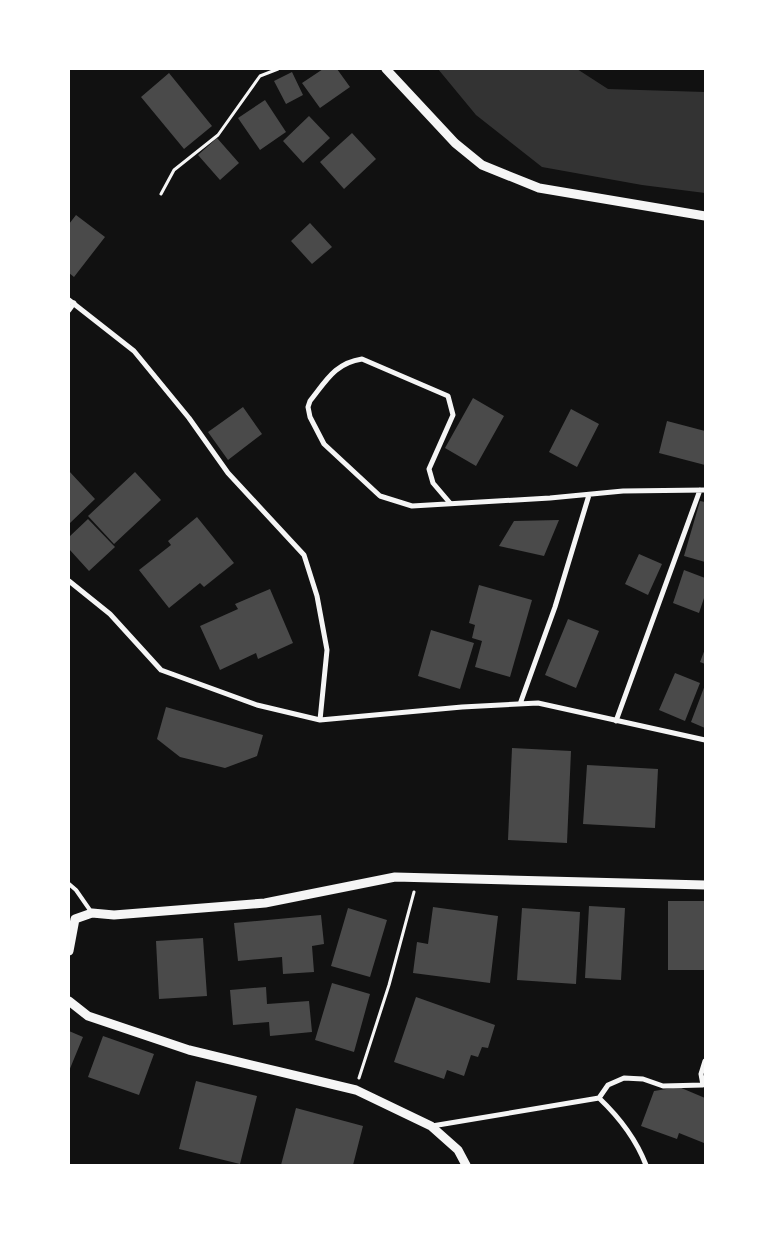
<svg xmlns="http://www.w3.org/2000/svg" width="774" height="1234" font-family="Raleway,sans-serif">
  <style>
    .water { fill: #333 }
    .building { fill: #4a4a4a }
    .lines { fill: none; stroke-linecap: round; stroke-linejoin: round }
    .path { stroke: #f5f5f5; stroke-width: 3 }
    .service { stroke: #f5f5f5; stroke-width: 4 }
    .minor { stroke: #f5f5f5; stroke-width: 5 }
    .tertiary { stroke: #f5f5f5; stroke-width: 9 }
  </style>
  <rect width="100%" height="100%" fill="#111"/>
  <path class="water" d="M438 69H577L608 89 705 92V193L642 185 542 167 476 115Z"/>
  <path class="building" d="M323 69H337L350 87 320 108 302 83Z
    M292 72 303 95 286 104 274 81Z
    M169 73 212 126 184 149 141 97Z
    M265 100 286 132 260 150 238 118Z
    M309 116 330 138 303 163 283 141Z
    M352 133 376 159 344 189 320 162Z
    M217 138 239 163 220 180 198 155Z
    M76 215 105 237 74 277 69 273V224Z
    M310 223 332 247 312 264 291 241Z
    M473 398 504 416 476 466 445 448Z
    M243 407 262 434 228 460 208 432Z
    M571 409 599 424 577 467 549 452Z
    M667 421 705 431V465L659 453Z
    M69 471 95 499 70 523 69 522Z
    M135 472 161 500 114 544 88 516Z
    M700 501 705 502V562L684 556Z
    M197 517 234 563 204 587 200 583 169 608 139 570 171 545 168 541Z
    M88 519 115 547 89 571 69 549V537Z
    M559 520 544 556 499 546 514 521Z
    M639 554 662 564 648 595 625 584Z
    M684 570 705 578V595L699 613 673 603Z
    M479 585 532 600 510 677 475 667 482 641 472 638 475 625 469 623Z
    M270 589 293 643 258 659 256 653 220 670 200 626 238 609 235 604Z
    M568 619 599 631 576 688 545 675Z
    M431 630 474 643 460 689 418 676Z
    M705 649V664L700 662Z
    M675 673 700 683 685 721 659 710Z
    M705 685V728L691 722Z
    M166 707 263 735 257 756 225 768 180 757 157 739Z
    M512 748 571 751 567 843 508 840Z
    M587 765 658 769 655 828 583 824Z
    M668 901H705V970H668Z
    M589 906 625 908 621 980 585 978Z
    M433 907 498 916 490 983 413 973 417 942 428 944Z
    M348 908 387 920 370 977 331 966Z
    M522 908 580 912 576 984 517 980Z
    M321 915 324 944 312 946 314 972 283 974 282 957 238 961 234 923Z
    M203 938 207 996 159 999 156 941Z
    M332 983 370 994 354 1052 315 1040Z
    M266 987 267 1004 309 1001 312 1032 270 1036 269 1022 233 1025 230 990Z
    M416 997 495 1025 488 1048 482 1047 478 1057 471 1055 464 1076 447 1070 444 1079 394 1062Z
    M69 1031 83 1037 69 1071Z
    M103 1036 154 1054 139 1095 88 1077Z
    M196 1081 257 1096 240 1164 179 1149Z
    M679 1087 705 1098 704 1143 679 1133 677 1139 641 1126 654 1091Z
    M296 1108 363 1126 353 1165H281Z"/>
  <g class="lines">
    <path class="path" d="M161 194 174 170 218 135 260 76 278 69
      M359 1078 389 985 414 892"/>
    <path class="service" d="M69 884 76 890 92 913"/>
    <path class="minor" d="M69 300 134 351 189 418 228 473 304 555 317 596 327 650 320 720
      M69 310 74 303
      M450 503 433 483 429 469 453 415 448 396 362 359C335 363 326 381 310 401L308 407 310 417 324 444 380 496 412 506 550 498 623 491 705 490
      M69 581 110 614 161 670 257 705 320 720 462 707 538 703 705 740
      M520 704 555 607 589 495
      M616 721 700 490
      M432 1126 599 1098
      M646 1165C636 1139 619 1117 599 1098L608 1085 624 1078 643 1079 663 1086 703 1085 701 1074 705 1061"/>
    <path class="tertiary" d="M386 69 455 143 482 165 539 188 705 216
      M69 951 75 919 92 913 114 915 265 903 395 877 705 885
      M69 1001 88 1016 189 1050 356 1090 431 1126 458 1150 466 1165"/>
  </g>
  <rect width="774" height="1234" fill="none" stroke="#ffffff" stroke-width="140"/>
</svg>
